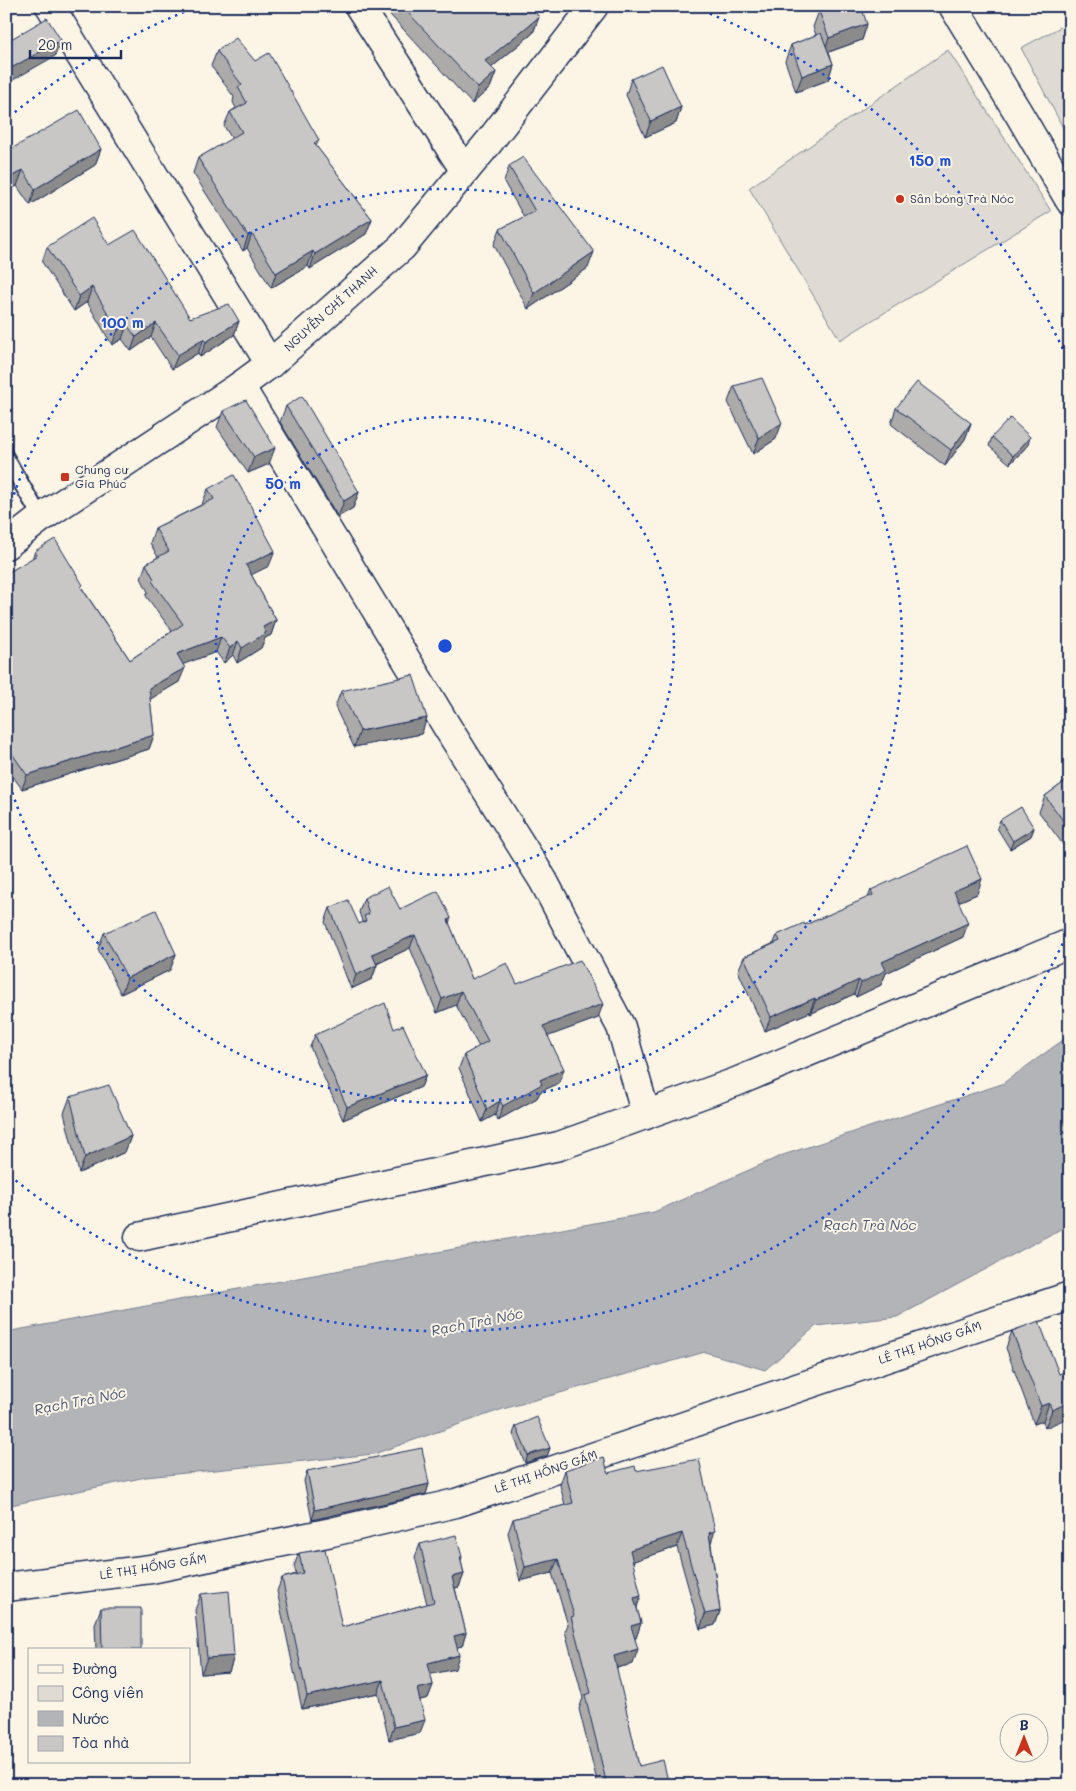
<svg xmlns="http://www.w3.org/2000/svg" width="1076" height="1791" font-family="Mali,sans-serif">
  <style>
    .green { fill: #dfdbd4; stroke: #7d8599 }
    .water { fill: #b2b4b8; stroke: #767f94 }
    .lines { fill: none; stroke-linecap: round; stroke-linejoin: round }
    .service-casing { stroke: #1b2f5e; stroke-width: 18 }
    .minor-casing { stroke: #1b2f5e; stroke-width: 31 }
    .secondary-casing { stroke: #1b2f5e; stroke-width: 31 }
    .service { stroke: #fcf5e5; stroke-width: 14 }
    .minor { stroke: #fcf5e5; stroke-width: 28 }
    .secondary { stroke: #fcf5e5; stroke-width: 28 }
    .wall { fill: #acabaa; stroke: #1b2f5e }
    .shaded-wall { fill: #8c8b8b; stroke: #1b2f5e }
    .building { fill: #c8c7c6; stroke: #1b2f5e }
    .ring { fill: none; stroke: #1d4ed8; stroke-width: 2.5; stroke-dasharray: 2.5 5 }
    .poi-dot { fill: #c8321e; stroke: #fcf5e5; stroke-width: 2 }
    .labels { text-anchor: middle; stroke-width: 4; stroke-linejoin: round; paint-order: stroke }
    .poi-label { font-size: 12px; fill: #1b2f5e; stroke: #fcf5e5; text-anchor: start }
    .street-label { font-size: 12px; fill: #1b2f5e; stroke: #fcf5e5 }
    .water-label { font-size: 14px; font-style: italic; fill: #485779; stroke: #fcf5e5 }
    .centre { fill: #1d4ed8; stroke: #fcf5e5; stroke-width: 2.5 }
    .ring-label { font-size: 15px; text-anchor: middle; font-weight: bold; fill: #1d4ed8; stroke: #fcf5e5; stroke-width: 4; stroke-linejoin: round; paint-order: stroke }
  </style>
  <rect width="100%" height="100%" fill="#fcf5e5"/>
  <filter id="ink" filterUnits="userSpaceOnUse"><feTurbulence type="fractalNoise" baseFrequency=".02" numOctaves="2"/><feDisplacementMap in="SourceGraphic" scale="10" xChannelSelector="R" yChannelSelector="G"/><feConvolveMatrix kernelMatrix="1 2 1 2 8 2 1 2 1" color-interpolation-filters="sRGB"/></filter>
  <g filter="url(#ink)">
    <path class="green" d="M1070 22V141L1021 48Z
      M948 50 1051 211 840 340 749 188Z"/>
    <path class="water" d="M1070 1035V1224L897 1317 816 1326 765 1370 705 1352 503 1409 374 1454 146 1477 6 1506V1332L654 1212 783 1155 1002 1084Z"/>
    <g class="lines">
      <g class="service-casing">
        <path id="service" d="M6 457 41 518"/>
      </g>
      <g class="minor-casing">
        <path id="minor" d="M50 6 270 364
          M359 6 465 171
          M953 6 1019 114 1070 201
          M240 386 449 730 543 880 621 1027 646 1115
          M139 1237 559 1146 736 1082 1070 943
          M6 1587 151 1569 332 1532 456 1503 1070 1296"/>
      </g>
      <g class="secondary-casing">
        <path id="secondary" d="M6 545 41 518 240 386 270 364 402 247 489 142 594 6"/>
      </g>
      <use href="#service" class="service"/>
      <use href="#minor" class="minor"/>
      <use href="#secondary" class="secondary"/>
    </g>
    <path class="wall" d="M382 6H530L539 17 533 33 491 68 496 72 490 88 472 104Z
      M819 11 867 24 862 40 829 52 833 64 828 80 796 92 785 61 791 45 816 35 813 27Z
      M217 51 319 140 316 146 372 219 366 234 310 269 308 266 271 288 247 248 243 251 193 173 198 158 232 139 224 126 230 112 236 108 233 102 234 97 211 66Z
      M631 79 681 107 676 123 645 137 626 95Z
      M101 149 95 165 30 205 17 186 6 152Z
      M509 166 588 268 528 309 494 245 500 229 524 217 504 182Z
      M109 245 190 318 239 321 234 335 200 357 198 353 172 369 151 337 131 351 122 339 112 345 87 302 74 311 42 262 47 247Z
      M734 386 776 439 753 454 728 402Z
      M286 406 359 492 353 508 338 517 280 422Z
      M896 408 971 423 965 439 945 466 891 424Z
      M223 411 269 464 248 473 217 427Z
      M992 437 1028 445 1010 464 989 446Z
      M208 489 269 566 251 574 276 620 271 635 265 638 261 648 237 663 233 655 224 663 216 652 183 664 179 682 150 699 154 735 149 749 22 789 6 767V574L32 559 35 551 82 588 130 660 172 631 146 596 148 592 141 578 146 564 158 557 150 543 155 528 203 504H202Z
      M341 691 427 718 421 734 354 747 335 707Z
      M1070 778V854L1039 812 1045 796Z
      M1000 820 1034 828 1031 836 1010 849 997 828Z
      M871 890 977 894 958 902 963 937 886 973 881 985 856 997 854 994 810 1014V1012L765 1031 738 971 744 957 774 943 777 935 805 925 868 898Z
      M364 898 400 909 451 918 449 923 472 979 517 984 598 1018 548 1036 559 1083 540 1092 537 1098 498 1120 495 1115 482 1122 459 1068 464 1055 479 1047 456 1005 437 1013 410 948 377 964V965L372 979 351 989 325 922 330 908 359 924 361 923 362 921 359 912Z
      M104 933 176 954 170 970 121 994 98 949Z
      M394 1029 426 1075 421 1087 343 1120 310 1047 315 1035Z
      M70 1097 131 1136 125 1152 79 1173 64 1113Z
      M1012 1331 1059 1374 1070 1370 1045 1428 1043 1421 1034 1424 1006 1348Z
      M516 1426 550 1448 547 1456 525 1463 513 1434Z
      M565 1470 608 1473 636 1471 711 1544 720 1611 715 1625 700 1629 677 1547 633 1561 637 1608 641 1623 636 1638H635L633 1664 616 1668 639 1766 674 1785H598L579 1709 583 1698 565 1631 568 1625 552 1573 520 1581 508 1533 513 1519 565 1505 560 1485Z
      M307 1471 429 1484 426 1494 312 1520 304 1481Z
      M420 1544 462 1557 461 1561 464 1574 459 1587 455 1588 466 1633 462 1646 457 1647 455 1669 430 1674 433 1685 428 1698 420 1700V1733L389 1740 378 1693 302 1709 277 1591 282 1578 296 1574 294 1566 299 1553 342 1627 427 1604 415 1557Z
      M201 1594 234 1656 229 1672 201 1674 195 1610Z
      M101 1608 141 1650H96L95 1624Z"/>
    <path class="shaded-wall" d="M539 17 533 33 480 77 485 61Z
      M867 24 862 40 823 54 829 38Z
      M61 40 55 56 6 84V71Z
      M833 64 828 80 796 92 802 76Z
      M496 72 490 88 472 104 478 88Z
      M681 107 676 123 645 137 651 121Z
      M101 149 95 165 30 205 35 189Z
      M23 170 17 186 6 192V180Z
      M372 219 366 234 310 269 315 254Z
      M252 234 247 248 243 251 248 236Z
      M313 251 308 266 271 288 276 273Z
      M594 252 588 268 528 309 534 293Z
      M92 287 87 302 74 311 79 296Z
      M239 321 234 335 200 357 206 342Z
      M156 323 151 337 131 351 136 337Z
      M127 325 122 339 112 345 118 330Z
      M204 339 198 353 172 369 178 355Z
      M782 423 776 439 753 454 759 438Z
      M971 423 965 439 945 466 951 450Z
      M1030 437 1028 445 1010 464 1013 456Z
      M275 448 269 464 248 473 254 457Z
      M359 492 353 508 338 517 344 501Z
      M275 551 269 566 241 580 246 565Z
      M276 620 271 635 265 638 261 648 237 663 242 648 263 627Z
      M221 637 216 652 171 669 177 654Z
      M238 641 233 655 224 663 230 648Z
      M185 668 179 682 144 703 149 688Z
      M427 718 421 734 354 747 360 731Z
      M154 735 149 749 22 789 27 775Z
      M1034 828 1031 836 1010 849 1013 841Z
      M982 879 977 894 948 906 954 891Z
      M968 923 963 937 886 973 881 985 856 997 861 983 882 962Z
      M415 935 410 948 367 968 372 954Z
      M176 954 170 970 121 994 127 978Z
      M377 965 372 979 351 989 356 975Z
      M859 980 854 994 810 1014 816 1000Z
      M461 991 456 1005 437 1013 442 999Z
      M815 998 810 1012 765 1031 771 1017Z
      M603 1004 598 1018 538 1040 543 1026Z
      M564 1069 559 1083 540 1092 537 1098 498 1120 503 1106 540 1080Z
      M426 1075 421 1087 343 1120 347 1107Z
      M500 1101 495 1115 482 1122 487 1109Z
      M131 1136 125 1152 79 1173 85 1157Z
      M1070 1402V1417L1045 1428 1052 1410Z
      M1049 1403 1043 1421 1034 1424 1041 1406Z
      M550 1448 547 1456 525 1463 528 1455Z
      M429 1484 426 1494 312 1520 315 1510Z
      M715 1531 710 1546 709 1533Z
      M682 1533 677 1547 625 1564 630 1550Z
      M558 1559 552 1573 520 1581 525 1567Z
      M464 1574 459 1587 447 1590 452 1577Z
      M641 1596 636 1610 634 1598Z
      M720 1611 715 1625 700 1629 705 1614Z
      M641 1623 636 1638 626 1641 631 1626Z
      M466 1633 462 1646 450 1649 454 1636Z
      M638 1649 633 1664 608 1670 614 1656Z
      M459 1655 455 1669 423 1676 428 1663Z
      M234 1656 229 1672 201 1674 207 1658Z
      M383 1680 378 1693 302 1709 307 1696Z
      M433 1685 428 1698 412 1702 417 1689Z
      M425 1720 420 1733 389 1740 394 1727Z"/>
    <path class="building" d="M402 6H530L539 17 485 61 496 72 478 88Z
      M833 6H861L867 24 829 38 819 11Z
      M47 18 61 40 6 71V42Z
      M821 33 833 64 802 76 791 45Z
      M236 38 255 61 269 53 319 140 314 143 372 219 315 254 313 251 276 273 252 234 248 236 198 158 242 132 230 112 247 103 238 87 242 85 217 51Z
      M662 65 681 107 651 121 631 79Z
      M79 110 101 149 35 189 23 170 6 180V152Z
      M523 157 594 252 534 293 500 229 535 211 509 166Z
      M92 218 109 245 135 230 190 318 229 304 239 321 206 342 204 339 178 355 156 323 136 337 127 325 118 330 92 287 79 296 47 247Z
      M762 378 782 423 759 438 734 386Z
      M917 382 971 423 951 450 896 408Z
      M302 396 359 492 344 501 286 406Z
      M246 400 275 448 254 457 223 411Z
      M1010 418 1030 437 1013 456 992 437Z
      M234 475 275 551 246 565 276 620 263 627 266 633 242 648 238 641 230 648 221 637 177 654 185 668 149 688 154 735 27 775 6 745V633L11 630 6 622V587H7L6 585V574L37 555 35 551 55 539 83 585 81 587 130 660 183 624 152 581 154 579 146 564 169 551 155 528 214 499 208 489Z
      M413 675 427 718 360 731 341 691Z
      M1070 778V830L1045 796Z
      M1021 807 1034 828 1013 841 1000 820Z
      M967 846 982 879 954 891 968 923 882 962 886 970 861 983 859 980 816 1000 815 998 771 1017 744 957 780 941 777 935 804 923 805 925 873 895 871 890Z
      M388 886 400 909 438 891 451 918 448 920 472 979 507 963 517 984 580 960 603 1004 543 1026 564 1069 540 1080 542 1084 503 1106 500 1101 487 1109 464 1055 488 1041 461 991 442 999 415 935 372 954 377 965 356 975 330 908 348 900 359 924 366 921 364 916 369 914 364 898Z
      M156 910 176 954 127 978 104 933Z
      M385 1003 394 1029 403 1025 426 1075 347 1107 315 1035Z
      M109 1085 131 1136 85 1157 70 1097Z
      M1039 1321 1059 1374 1070 1370V1402L1052 1410 1049 1403 1041 1406 1012 1331Z
      M537 1417 550 1448 528 1455 516 1426Z
      M422 1448 429 1484 315 1510 307 1471Z
      M604 1457 608 1473 635 1466 636 1471 699 1459 715 1531 709 1533 720 1611 705 1614 682 1533 630 1550 641 1596 634 1598 641 1623 631 1626 638 1649 614 1656 639 1766 663 1760 668 1781 673 1780 674 1785H607L585 1695 591 1693 571 1617 574 1616 558 1559 525 1567 513 1519 573 1503 565 1470Z
      M456 1535 462 1557H460L464 1574 452 1577 466 1633 454 1636 459 1655 428 1663 433 1685 417 1689 425 1720 394 1727 383 1680 307 1696 282 1578 303 1573 299 1553 325 1549 342 1627 434 1602 420 1544Z
      M229 1591 234 1656 207 1658 201 1594Z
      M101 1608H141V1650H102Z"/>
  </g>
  <g class="ring">
    <circle cx="445" cy="646" r="229"/>
    <path d="M7 516A457 457 0 1 1 7 776"/>
    <path d="M1069 930A686 686 0 0 1 9 1175M9 117A686 686 0 0 1 194 8M696 8A686 686 0 0 1 1069 362"/>
  </g>
  <g class="poi-dot">
    <circle cx="900" cy="199" r="5"/>
    <rect x="60" y="472" width="10" height="10" rx="2.5"/>
  </g>
  <g class="labels">
    <g class="poi-label">
      <text x="910" y="203">Sân bóng Trà Nóc</text>
      <text x="75" y="474">Chung cư<tspan x="75" dy="14">Gia Phúc</tspan></text>
    </g>
    <g class="street-label">
      <text transform="translate(331 309) rotate(-42)" y="4">NGUYỄN CHÍ THANH</text>
      <text transform="translate(930 1343) rotate(-19)" y="4">LÊ THỊ HỒNG GẤM</text>
      <text transform="translate(546 1472) rotate(-19)" y="4">LÊ THỊ HỒNG GẤM</text>
      <text transform="translate(153 1567) rotate(-9)" y="4">LÊ THỊ HỒNG GẤM</text>
    </g>
    <g class="water-label">
      <text x="870" y="1230">Rạch Trà Nóc</text>
      <text transform="translate(477 1322) rotate(-11)" y="5">Rạch Trà Nóc</text>
      <text transform="translate(80 1401) rotate(-11)" y="5">Rạch Trà Nóc</text>
    </g>
  </g>
  <circle cx="445" cy="646" r="8" class="centre"/>
  <g class="ring-label">
    <text x="930" y="166">150 m</text>
    <text x="122" y="328">100 m</text>
    <text x="283" y="489">50 m</text>
  </g>
  <rect width="1076" height="1791" fill="none" stroke="#fcf5e5" stroke-width="25"/>
  <rect x="12" y="12" width="1051" height="1766" fill="none" stroke="#1b2f5e" stroke-width="2" filter="url(#ink)"/>
  <rect x="28" y="1648" width="162" height="115" fill="#fcf5e5" stroke="#a2a6af"/>
  <rect x="38" y="1665" width="25" height="8" fill="#fcf5e5" stroke="#a2a6af"/>
  <text x="72" y="1674" font-size="15" fill="#1b2f5e">Đường</text>
  <rect x="38" y="1686" width="25" height="15" fill="#dfdbd4" stroke="#a2a6af"/>
  <text x="72" y="1698" font-size="15" fill="#1b2f5e">Công viên</text>
  <rect x="38" y="1711" width="25" height="15" fill="#b2b4b8" stroke="#a2a6af"/>
  <text x="72" y="1724" font-size="15" fill="#1b2f5e">Nước</text>
  <rect x="38" y="1736" width="25" height="15" fill="#c8c7c6" stroke="#a2a6af"/>
  <text x="72" y="1748" font-size="15" fill="#1b2f5e">Tòa nhà</text>
  <g transform="translate(1024 1738)"><circle r="24" fill="#fcf5e5" stroke="#a2a6af"/>
  <path d="M0-4L9 19L0 12L-9 19Z" fill="#c8321e"/>
  <text y="-8" font-size="14" font-weight="bold" text-anchor="middle" fill="#1b2f5e">B</text>
  </g>
  <path d="M30 50v8h91v-8" fill="none" stroke="#1b2f5e" stroke-width="2.5"/>
  <text x="38" y="50" font-size="15" fill="#1b2f5e" stroke="#fcf5e5" stroke-width="4" paint-order="stroke">20 m</text>
</svg>
